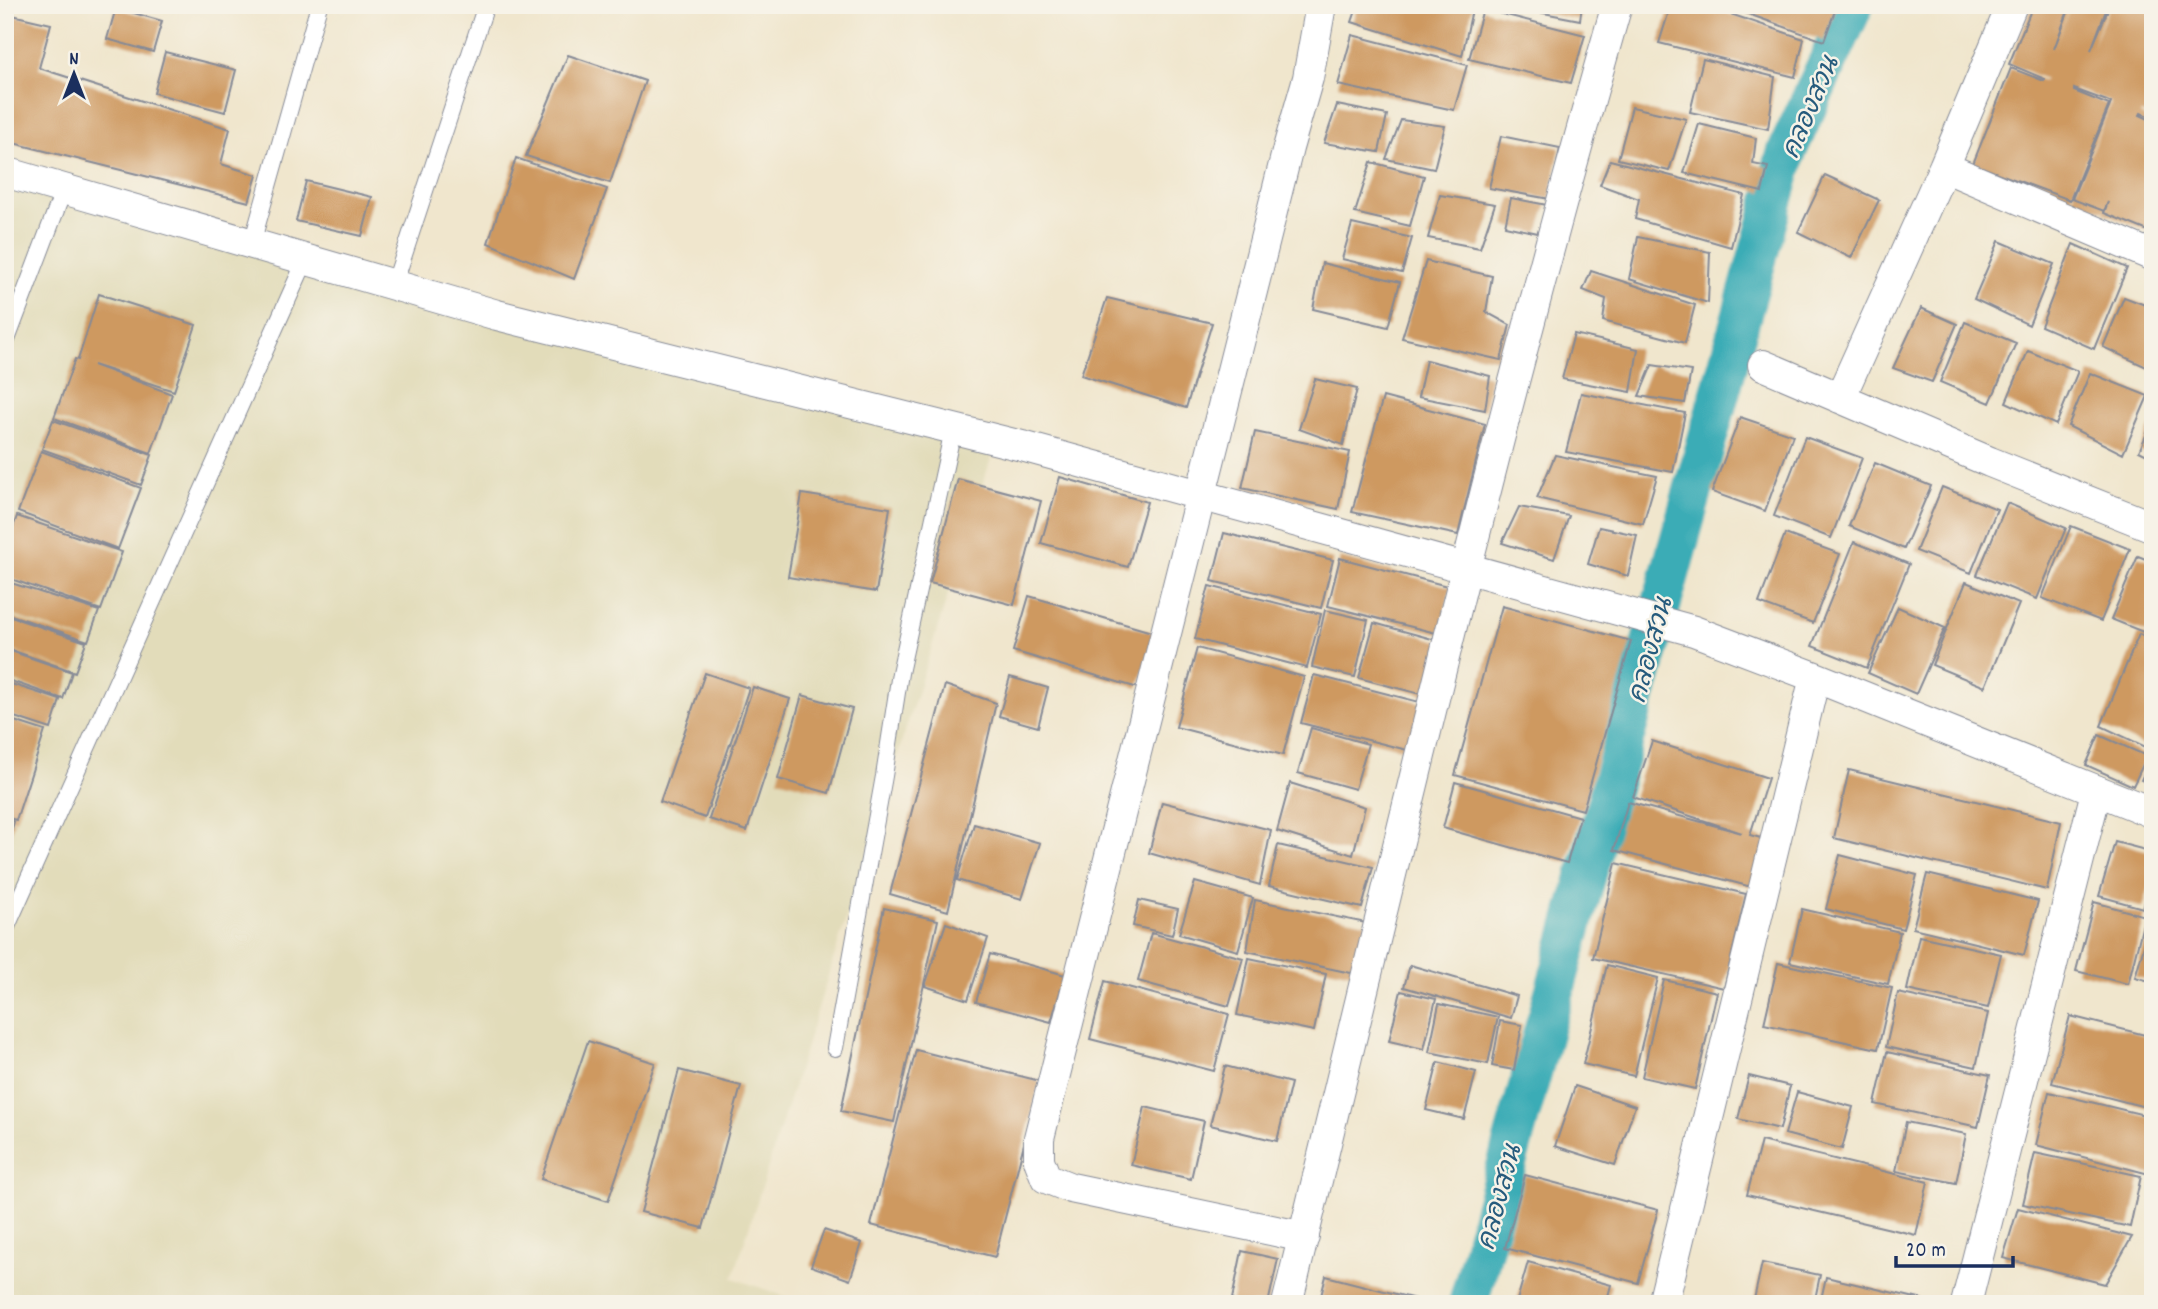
<svg xmlns="http://www.w3.org/2000/svg" width="2158" height="1309" font-family="Dekko,'Playpen Sans Thai',sans-serif">
  <style>
    .built { fill: #e2dcba }
    .lines { fill: none; stroke-linecap: round; stroke-linejoin: round }
    .canal { stroke: #3bacb6; stroke-width: 40 }
    .building { fill: #ce9960 }
    .service-casing { stroke: #868a96; stroke-width: 18 }
    .minor-casing { stroke: #868a96; stroke-width: 32 }
    .service { stroke: #fff; stroke-width: 16 }
    .minor { stroke: #fff; stroke-width: 30 }
    .labels { text-anchor: middle; stroke-width: 5; stroke-linejoin: round; paint-order: stroke }
    .water-label { font-size: 26px; font-style: italic; fill: #265b7d; stroke: #f7f3e8 }
  </style>
  <rect width="100%" height="100%" fill="#f7f3e8"/>
  <filter id="ink" filterUnits="userSpaceOnUse"><feTurbulence type="fractalNoise" baseFrequency=".0143" numOctaves="2"/><feDisplacementMap in="SourceGraphic" scale="14" xChannelSelector="R" yChannelSelector="G"/><feConvolveMatrix kernelMatrix="1 2 1 2 8 2 1 2 1" color-interpolation-filters="sRGB"/></filter>
  <filter id="wash" filterUnits="userSpaceOnUse"><feTurbulence type="fractalNoise" baseFrequency=".00686" numOctaves="4" result="noise"/><feDisplacementMap in="SourceGraphic" scale="28" xChannelSelector="R" yChannelSelector="G"/><feGaussianBlur stdDeviation="1.57" result="paint"/><feColorMatrix in="noise" values="0 0 0 0 0 0 0 0 0 0 0 0 0 0 0 0 0 1.4 0 .05"/><feComposite in="paint" operator="in"/></filter>
  <g filter="url(#wash)">
    <rect width="100%" height="100%" fill="#f0e6cd"/>
    <path class="built" d="M5 168 997 439 733 1278 806 1304H5Z"/>
    <g class="lines">
      <path class="canal" d="M1468 1304 1787 151 1854 5"/>
    </g>
    <g id="blocks">
      <path class="building" d="M1358 5H1473L1462 56 1352 22Z
        M1535 5H1582L1580 20 1533 11Z
        M1671 5H1704L1804 39 1795 77 1659 43Z
        M1723 5H1837L1824 41Z
        M2033 5H2070L2054 49 2071 5H2108L2091 50 2110 5H2141L2153 8V118L2141 113 2140 115 2153 121V233L2104 213 2108 202 2104 211 2072 199 2111 103 2107 101 2074 89V91L2109 105 2070 200 1973 164 2011 68 2044 81 2045 79 2009 64Z
        M116 8 162 21 153 52 107 39Z
        M1483 9 1585 35 1571 83 1469 59Z
        M12 15 51 24 39 68 230 129 221 164 257 175 249 202 5 141V32Z
        M1352 35 1467 65 1454 110 1338 85Z
        M165 52 236 70 225 112 154 93Z
        M568 55 645 81 610 183 526 156Z
        M1703 59 1775 77 1768 129 1690 112Z
        M1337 105 1387 115 1379 152 1324 143Z
        M1632 107 1686 119 1669 171 1618 159Z
        M1401 120 1445 126 1434 169 1386 159Z
        M1699 124 1756 138 1753 164 1768 167 1762 192 1684 173Z
        M1501 136 1560 148 1550 199 1489 188Z
        M516 158 607 189 574 279 488 243Z
        M1610 160 1744 195 1731 247 1635 219 1639 199 1600 185Z
        M1371 162 1424 176 1410 226 1355 213Z
        M1825 175 1879 200 1851 258 1798 232Z
        M306 181 372 197 362 236 296 221Z
        M1440 195 1495 204 1480 248 1428 238Z
        M1511 198 1547 205 1538 233 1505 226Z
        M1352 224 1412 238 1402 273 1342 259Z
        M1638 237 1710 252 1708 303 1629 279Z
        M1999 241 2054 264 2029 325 1974 299Z
        M2073 244 2127 268 2094 349 2041 326Z
        M1426 261 1492 276 1486 312 1510 325 1501 360 1402 338Z
        M1322 263 1400 282 1388 327 1313 309Z
        M1591 271 1695 305 1685 343 1603 321 1606 299 1583 290Z
        M99 294 196 325 174 391 93 365 172 394 151 453 54 418 75 359 78 360Z
        M2124 297 2153 308V370L2103 347Z
        M1107 298 1212 323 1186 408 1081 375Z
        M1921 308 1957 324 1932 382 1893 368Z
        M1965 322 2016 343 1990 403 1940 382Z
        M1574 334 1638 349 1631 392 1562 379Z
        M2028 351 2078 371 2056 425 2006 402Z
        M1426 360 1490 376 1485 410 1418 397Z
        M1652 365 1691 371 1685 403 1639 396Z
        M2090 373 2148 396 2123 454 2068 426Z
        M1315 379 1357 389 1343 445 1299 429Z
        M1581 393 1685 413 1673 472 1566 452Z
        M1383 397 1485 424 1458 535 1352 512Z
        M1740 417 1793 435 1765 511 1712 492Z
        M53 420 152 455 141 485 42 449Z
        M2153 420V458L2139 451Z
        M1255 432 1350 452 1338 509 1242 488Z
        M1805 437 1862 458 1831 538 1774 516Z
        M41 451 141 488 118 549 18 512Z
        M1555 455 1657 476 1643 524 1537 498Z
        M1875 463 1931 486 1904 549 1849 526Z
        M1060 477 1147 502 1128 567 1041 543Z
        M958 479 1041 501 1014 605 930 583Z
        M1942 487 1997 509 1971 573 1916 551Z
        M802 494 890 508 876 592 788 577Z
        M2007 503 2066 528 2037 599 1977 575Z
        M1519 507 1569 516 1554 559 1502 543Z
        M17 516 122 552 101 610 5 577V550Z
        M2071 526 2130 549 2101 621 2042 598Z
        M1599 527 1637 535 1628 576 1588 564Z
        M1224 533 1333 560 1321 608 1212 581Z
        M1785 534 1840 554 1813 623 1759 603Z
        M1854 542 1909 564 1867 668 1812 646Z
        M2138 556 2153 562V636L2111 619Z
        M1340 558 1451 587 1440 634 1328 606Z
        M5 581 99 611 88 641 5 613Z
        M1966 582 2019 604 1985 687 1932 665Z
        M1209 586 1321 614 1307 668 1195 639Z
        M1029 596 1155 633 1138 688 1013 651Z
        M1502 606 1631 641 1583 810 1455 775Z
        M1898 607 1945 628 1916 694 1868 673Z
        M1325 610 1368 620 1355 677 1312 667Z
        M5 615 86 642 75 672 5 648Z
        M1374 623 1443 642 1428 696 1359 678Z
        M2139 634 2153 639 2152 750 2101 726Z
        M1197 648 1304 677 1283 755 1176 727Z
        M5 649 72 672 63 699 5 679Z
        M705 673 749 688 705 818 660 802Z
        M1314 675 1423 703 1411 751 1301 723Z
        M1010 677 1048 688 1038 727 999 716Z
        M5 682 60 700 51 729 5 714Z
        M945 685 996 703 948 911 890 894Z
        M753 687 790 699 747 831 709 819Z
        M802 695 852 709 829 793 778 779Z
        M5 718 45 731 16 820 5 817Z
        M1311 728 1368 744 1355 789 1298 773Z
        M2099 735 2147 756 2133 786 2086 765Z
        M1652 741 1768 778 1750 835 1768 840 1755 888 1614 850 1628 802 1742 833 1633 797Z
        M2153 754V785L2141 780Z
        M1849 770 2061 822 2047 890 1834 838Z
        M1455 782 1580 817 1567 863 1443 828Z
        M1290 783 1365 807 1353 855 1277 831Z
        M1162 802 1271 830 1260 885 1149 853Z
        M5 819 14 822 6 848H5Z
        M974 824 1040 843 1022 899 957 880Z
        M2115 842 2153 852V875L2143 908 2099 896Z
        M1278 845 1373 867 1362 908 1269 886Z
        M1840 855 1917 875 1903 929 1826 909Z
        M1616 863 1746 894 1724 988 1593 958Z
        M1927 874 2038 901 2024 955 1913 928Z
        M1195 882 1253 898 1238 951 1179 934Z
        M1139 900 1178 909 1172 935 1133 926Z
        M1255 900 1366 923 1356 974 1247 951Z
        M2094 902 2145 916 2128 984 2076 971Z
        M884 908 938 920 894 1122 841 1111Z
        M1802 909 1900 932 1888 984 1790 962Z
        M2152 919H2153V982L2135 977Z
        M946 923 988 938 968 1000 925 986Z
        M1151 933 1243 958 1229 1006 1138 981Z
        M1919 936 2001 954 1988 1008 1907 990Z
        M990 954 1065 975 1051 1022 976 1002Z
        M1249 958 1326 974 1314 1031 1237 1015Z
        M1778 963 1892 988 1878 1049 1764 1024Z
        M1410 965 1517 996 1511 1018 1404 987Z
        M1607 965 1658 978 1634 1076 1583 1064Z
        M1664 980 1717 992 1695 1089 1642 1077Z
        M1105 981 1229 1014 1214 1071 1090 1039Z
        M1401 991 1436 999 1424 1049 1389 1041Z
        M1898 993 1988 1013 1976 1067 1886 1047Z
        M1439 1004 1498 1017 1488 1064 1429 1052Z
        M2070 1016 2153 1037V1109L2052 1083Z
        M1500 1021 1522 1025 1514 1070 1492 1066Z
        M588 1041 655 1063 608 1201 541 1179Z
        M916 1050 1040 1081 995 1257 871 1225Z
        M1887 1052 1990 1075 1978 1127 1875 1104Z
        M1438 1062 1476 1072 1464 1119 1426 1110Z
        M1225 1066 1291 1083 1277 1141 1210 1125Z
        M679 1070 741 1086 703 1228 641 1212Z
        M1749 1076 1790 1086 1780 1129 1738 1119Z
        M1575 1086 1635 1106 1615 1165 1555 1146Z
        M1797 1092 1853 1107 1842 1149 1785 1134Z
        M2049 1092 2153 1117V1175L2036 1145Z
        M1145 1107 1204 1121 1191 1179 1131 1165Z
        M1906 1122 1966 1134 1956 1183 1896 1171Z
        M1761 1141 1928 1182 1916 1235 1747 1195Z
        M2035 1153 2141 1176 2130 1227 2023 1204Z
        M1525 1175 1658 1210 1638 1283 1505 1248Z
        M2018 1208 2132 1237 2105 1284 2003 1258Z
        M824 1230 862 1243 850 1280 811 1266Z
        M1242 1251 1278 1259 1268 1304H1231Z
        M1528 1262 1611 1285 1606 1304H1516Z
        M1762 1263 1820 1275 1814 1304H1753Z
        M1326 1276 1431 1303V1304H1319Z
        M1826 1277 1928 1301 1927 1304H1820Z"/>
    </g>
  </g>
  <g filter="url(#ink)">
    <use href="#blocks" fill-opacity="0" stroke="#868a96" stroke-width="2"/>
    <g class="lines">
      <g class="service-casing">
        <path id="service" d="M252 243 319 5
          M394 285 486 5
          M5 345 64 189
          M5 931 306 259
          M835 1048 884 776 900 673 953 430"/>
      </g>
      <g class="minor-casing">
        <path id="minor" d="M1944 167 2153 256
          M5 172 497 315 1022 446 1694 631 1815 677 2153 813
          M1763 365 1990 462 2153 527
          M1840 398 1944 167 2012 5
          M1304 1237 1071 1188 1046 1178 1039 1160V1138L1288 148 1308 78 1321 5
          M1287 1304C1393 870 1493 434 1617 5
          M1663 1304 1815 677
          M1966 1304 2096 792"/>
      </g>
      <use href="#service" class="service"/>
      <use href="#minor" class="minor"/>
    </g>
  </g>
  <g class="labels">
    <g class="water-label">
      <text transform="translate(1809 107) rotate(-67)" y="9">คลองสวน</text>
      <text transform="translate(1649 650) rotate(-75)" y="9">คลองสวน</text>
      <text transform="translate(1498 1197) rotate(-75)" y="9">คลองสวน</text>
    </g>
  </g>
  <rect width="2158" height="1309" fill="none" stroke="#f7f3e8" stroke-width="28"/>
  <g transform="translate(74 74)" stroke="#f7f3e8" stroke-width="5" paint-order="stroke">
  <path d="M0-5L12 26L0 18L-12 26Z" fill="#1b2f5e"/>
  <text y="-10" font-size="19" font-weight="bold" text-anchor="middle" fill="#1b2f5e">N</text>
  </g>
  <path d="M1896 1256v10h117v-10" fill="none" stroke="#1b2f5e" stroke-width="3.5"/>
  <text x="1906" y="1256" font-size="21" fill="#1b2f5e" stroke="#f7f3e8" stroke-width="5" paint-order="stroke">20 m</text>
</svg>
